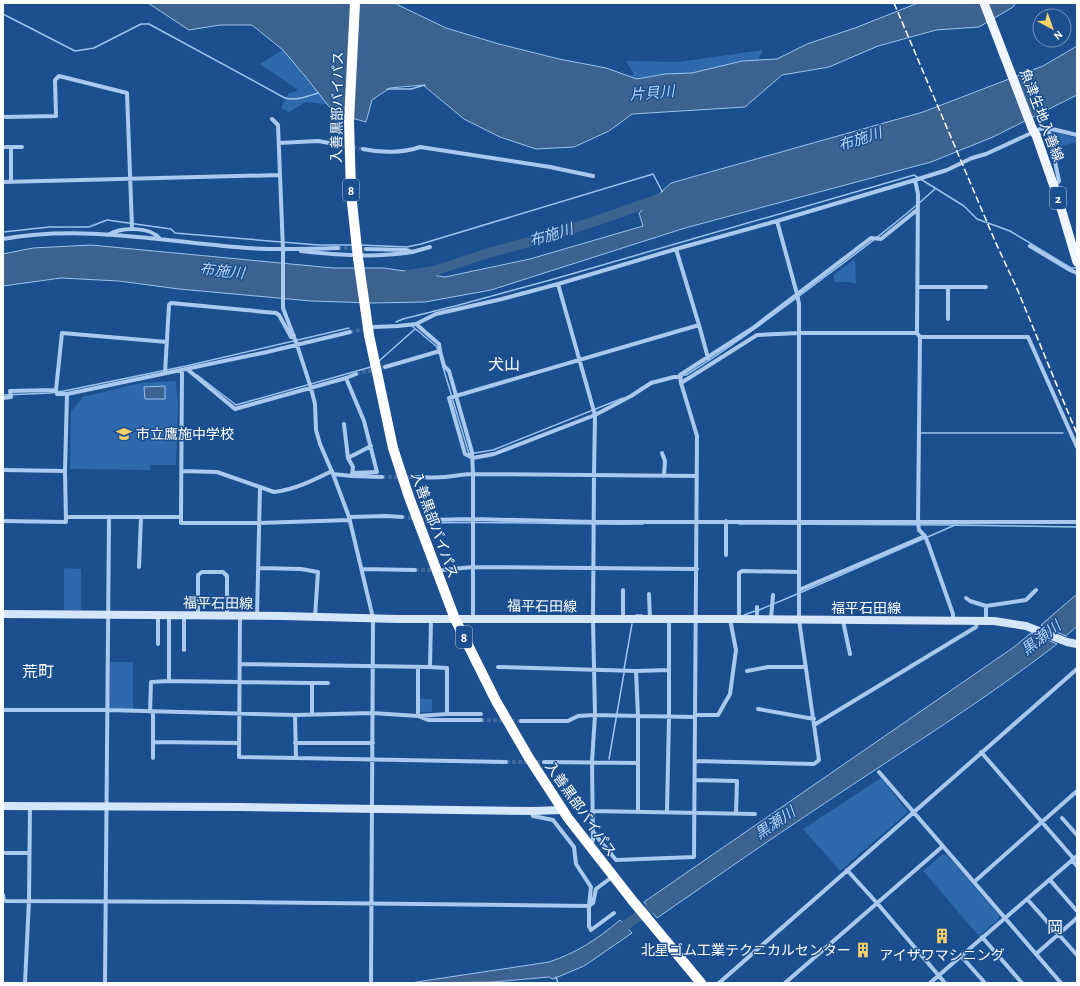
<svg xmlns="http://www.w3.org/2000/svg" width="1080" height="986" font-family="'Alegreya Sans','Noto Sans JP',sans-serif">
  <style>
    .green { fill: #2e69ad }
    .water { fill: #3c6290; stroke: #9cc4f0 }
    .lines { fill: none; stroke-linecap: round; stroke-linejoin: round }
    .stream { stroke: #9cc4f0; stroke-width: 1.5 }
    .river { stroke: #3c6290; stroke-width: 10 }
    .street-tunnel { stroke: #3d69a0; stroke-width: 4; stroke-dasharray: 4 2; stroke-linecap: butt }
    .street { stroke: #a9c9ee; stroke-width: 4 }
    .secondary { stroke: #d6e6fa; stroke-width: 8 }
    .primary { stroke: #f0f6ff; stroke-width: 9 }
    .highway { stroke: #fff; stroke-width: 10 }
    .rail { stroke: #fff; stroke-width: 1.5; stroke-dasharray: 7 3; stroke-linecap: butt }
    .primary-bridge { stroke: #f0f6ff; stroke-width: 9 }
    .highway-bridge { stroke: #fff; stroke-width: 10 }
    .labels { text-anchor: middle; stroke-width: 3; stroke-linejoin: round; paint-order: stroke }
    .shield { fill: #1b4f8f; stroke: #bbcadd; stroke-width: 1 }
    .shield-label { font-size: 13px; font-weight: bold; fill: #fff }
    .street-label { font-size: 14px; fill: #fff; stroke: #1b4f8f }
    .poi-label { font-size: 14px; fill: #fff; stroke: #1b4f8f; text-anchor: start }
    .water-label { font-size: 15px; font-style: italic; fill: #b5d3f5; stroke: #1b4f8f }
    .quarter-label { font-size: 16px; fill: #fff; stroke: #1b4f8f }
  </style>
  <rect width="100%" height="100%" fill="#1b4f8f"/>
  <path class="green" d="M290 45 344 103 323 104 306 102 289 112 281 108 288 94 298 90 260 64Z
    M763 50 751 74 624 84 634 74 626 61 678 62Z
    M1051 131 1077 138V142L1056 147Z
    M855 259 856 283H852V282H834V274Z
    M176 381 178 403 176 465H150V470L70 469 71 411 83 397 141 383Z
    M64 568 81 569V610H64Z
    M110 662H133V709H109Z
    M419 699H432V712H420Z
    M881 778 908 812 840 871 803 829Z
    M942 855H947L999 915V919L979 936 923 871Z"/>
  <path class="water" d="M148 3H394L446 28 499 44 559 59 606 68 637 79 665 74 692 73 742 61 777 59 807 44 855 28 918 3H1016L1013 7 979 27 936 30 878 46 829 67 782 75 745 107 632 114 609 131 574 147 536 149 500 137 464 119 423 85 390 88 372 100 366 122 334 113 305 76 283 50 252 25H220L189 30Z
    M1077 46V95L993 137 931 162 685 228 491 290 425 302 374 303 311 301 179 289 119 281 61 278 3 286V254L33 248 91 245 333 268H384L445 277 530 259 643 226 639 213 671 183 923 112 1043 66Z
    M165 386V399H145L144 387Z
    M1077 594V626L1066 636 1041 625Z
    M1031 633 1057 644C982 702 901 752 822 805 766 842 712 880 657 918L644 902 1014 647Z
    M620 920 632 933 584 966 553 979 549 977 493 982 410 983 549 962C576 953 598 939 620 920Z"/>
  <g class="lines">
    <path class="stream" d="M3 14 75 51 94 48 141 24H149L285 98C297 101 308 96 318 93
      M387 89H411L425 85
      M3 232 49 227H89L107 220 171 229 175 233 318 245H352
      M360 245 407 247 421 244 653 174 663 193
      M396 322 403 319 459 305 554 279 914 175 964 206 977 219 1010 231 1071 268H1077
      M412 326 436 346 438 350
      M379 361 415 329
      M443 367 469 454 493 450 623 398
      M197 375 236 405 371 367
      M683 375H686C728 349 767 320 806 291 850 258 894 226 935 189
      M3 395 50 393 64 391 186 366 349 328
      M920 433H1063
      M431 523C501 521 572 525 643 524
      M739 524 955 525
      M759 610 802 592 955 525 1077 527
      M636 615H642
      M744 615 755 611
      M624 669 632 624
      M609 759 624 673
      M556 977 558 983"/>
    <path class="river" d="M408 275 434 271 485 254 536 240 593 222 664 197
      M1033 646 1077 609
      M614 933 660 902"/>
    <path class="street-tunnel" d="M329 143 363 149
      M338 248 366 249
      M350 332 368 328
      M356 374 385 367
      M382 477H412
      M402 517 429 520
      M415 570H436
      M481 720 521 721
      M506 762H544"/>
    <path class="street" d="M3 117 56 116 55 80 59 76 127 93 132 228
      M272 119 278 125 283 250H284
      M1048 128 1059 181 1054 187
      M279 143 318 141 329 143
      M3 147H22
      M11 147V181
      M363 149C380 153 403 153 420 147L550 167 593 176
      M915 180 947 170 972 158 986 154 1040 129 1048 128 1077 135
      M3 182 279 175
      M108 235C121 227 150 226 160 239
      M3 239C82 224 168 242 247 248 278 250 308 249 338 248
      M1030 246 1070 270 1077 273
      M366 249 406 250 412 252 430 247
      M283 250V308L297 345 311 388 315 404 316 430 320 444 333 474 349 517 373 618 371 983
      M301 251C338 255 375 258 412 252
      M558 284 676 249
      M918 287H986
      M948 319V287
      M416 324 439 344 440 351
      M699 325 676 249 777 221
      M374 327 398 326 416 324 436 314 502 299 558 284 595 415 594 475 593 620 595 715 592 762 593 840 591 845
      M385 367 440 351 444 366 449 371 472 452 473 474 697 476
      M187 369 235 409 346 378 364 421 377 472 353 473
      M165 373 169 305 171 303 276 313 279 315 291 337 294 336
      M681 377H674L651 383 631 396 595 415 494 454 473 458 465 454 449 398 699 325 708 358
      M346 378 356 374
      M681 383 757 335 799 333H917L920 337H1028L1077 447
      M56 390 62 333 167 342
      M3 398 11 397 10 391 56 390 57 394H67
      M344 424 348 458 353 467 352 476
      M662 453 665 461 664 475
      M348 458 371 446
      M3 470 65 471 66 522 3 521
      M65 471 67 394 267 352 350 332
      M182 471 217 472 274 492C294 490 314 480 332 471
      M333 474 352 476 382 477
      M412 477C423 477 434 478 445 477 455 476 462 474 473 474V519L594 522H1077
      M66 517H181V523H259L350 520
      M181 517 182 370
      M349 517 386 516 402 517
      M429 520 473 519V567L697 569
      M925 536 929 546 953 614V620
      M726 555V521
      M139 567 141 517
      M258 568 301 569 318 572 315 617
      M362 569 415 570
      M443 570 473 567V619
      M799 590 925 536 919 530 918 521 920 337
      M649 594 650 619
      M966 598 970 601 986 606
      M757 607V619
      M169 615V681
      M198 616V575L202 572H223L227 576V616
      M240 616 239 757 296 758 295 715
      M257 616 260 488
      M623 619V590
      M739 619V573L742 571 799 572
      M771 619 773 595
      M843 621 850 654
      M986 621V606L1026 600 1036 590
      M158 644V615
      M184 650V616
      M240 664 430 667 447 668V714L418 716V667
      M430 667 431 619
      M498 667 636 671 669 670
      M747 671 768 667H806
      M312 683H328
      M758 709 814 719
      M3 710H107L295 715 372 713 418 716 428 720H481
      M150 712 151 682 169 681 312 683V714
      M153 712V742L239 743
      M447 714H481
      M695 715H718L730 694 736 650 730 619
      M521 721H568L578 716 595 715 638 716 636 671
      M814 725 976 627 977 621
      M153 742V758
      M295 743H373
      M981 752 1074 859
      M296 758 506 762
      M695 761 814 764 819 760 799 620V304L797 294 777 221 915 180 918 194 917 333
      M544 762 638 763
      M879 772 1061 983
      M695 780 737 781 736 813
      M532 811 533 816 553 820 574 847 576 864 591 887 589 906 593 903 596 889 612 877
      M592 811 755 814
      M638 811V716L695 717
      M667 811 669 717V619
      M1062 818 1077 835
      M593 832 616 860 694 857 697 436 681 383 680 375 753 328 871 238 881 239 917 210
      M3 853H29
      M1072 860 1077 866
      M847 870 877 903 945 983
      M1050 880 1077 911
      M974 882 1077 791
      M3 895 4 901 237 902 589 906V926L591 930 614 913
      M1027 899 1077 955
      M982 937 1022 983
      M1036 954 1077 918
      M961 956 985 983
      M25 983 29 900 30 807
      M105 983 109 518
      M719 983 1077 669
      M785 983 943 846
      M930 983 1077 856"/>
    <path class="secondary" d="M3 614 283 616 398 619H739L994 621 1026 626 1067 642 1077 644
      M3 806 239 807 532 811 562 810"/>
    <path class="primary" d="M984 3 1032 128
      M1036 135 1058 198 1077 262"/>
    <path class="highway" d="M355 3 349 121 351 193 358 258
      M369 335 393 448 409 497 455 619 496 701 529 758 568 818 632 900 701 983"/>
    <path class="rail" d="M894 3 995 241 1018 291 1077 434"/>
    <path class="primary-bridge" d="M1032 128 1036 135"/>
    <path class="highway-bridge" d="M358 258 369 335"/>
  </g>
  <defs>
    <g id="school-bare" transform="scale(1.2)"><path d="M0-5L7-2L0 1L-7-2ZM-4 1L0 2.5L4 1V4Q0 6-4 4Z" fill="#ffd166" stroke="#1b4f8f" stroke-width="2.5" paint-order="stroke"/></g>
    <g id="building-bare" transform="scale(1.2)"><path d="M-4-6H4V6H1V3H-1V6H-4ZM-2.5-4.3h1.7v1.8h-1.7ZM.8-4.3h1.7v1.8H.8ZM-2.5-1h1.7V.8h-1.7ZM.8-1h1.7V.8H.8Z" fill="#ffd166" stroke="#1b4f8f" stroke-width="2.5" paint-order="stroke"/></g>
  </defs>
  <g fill-rule="evenodd">
    <use href="#school-bare" x="124" y="434"/>
    <use href="#building-bare" x="942" y="936"/>
    <use href="#building-bare" x="863" y="950"/>
  </g>
  <g class="labels">
    <g class="shield">
      <rect x="343" y="179" width="16" height="22" rx="3"/>
      <rect x="1050" y="187" width="16" height="22" rx="3"/>
      <rect x="456" y="626" width="16" height="22" rx="3"/>
    </g>
    <g class="shield-label">
      <text x="351" y="195">8</text>
      <text x="1058" y="203">2</text>
      <text x="464" y="642">8</text>
    </g>
    <g class="street-label">
      <text transform="translate(337 107) rotate(-89)" y="5">入善黒部バイパス</text>
      <text transform="translate(1042 115) rotate(69)" y="5">魚津生地入善線</text>
      <text transform="translate(435 525) rotate(70)" y="5">入善黒部バイパス</text>
      <text transform="translate(218 603) rotate(1)" y="5">福平石田線</text>
      <text transform="translate(542 606) rotate(1)" y="5">福平石田線</text>
      <text x="866" y="613">福平石田線</text>
      <text transform="translate(581 809) rotate(55)" y="5">入善黒部バイパス</text>
    </g>
    <g class="poi-label">
      <text x="136" y="439">市立鷹施中学校</text>
      <text x="851" y="955" text-anchor="end">北星ゴム工業テクニカルセンター</text>
      <text x="942" y="960" text-anchor="middle">アイザワマシニング</text>
    </g>
    <g class="water-label">
      <text transform="translate(652 93) rotate(-5)" y="5">片貝川</text>
      <text transform="translate(860 139) rotate(-18)" y="5">布施川</text>
      <text transform="translate(551 235) rotate(-17)" y="5">布施川</text>
      <text transform="translate(222 271) rotate(6)" y="5">布施川</text>
      <text transform="translate(1041 638) rotate(-38)" y="5">黒瀬川</text>
      <text transform="translate(775 823) rotate(-34)" y="5">黒瀬川</text>
    </g>
    <g class="quarter-label">
      <text x="504" y="370">犬山</text>
      <text x="38" y="677">荒町</text>
      <text x="1055" y="933">岡</text>
    </g>
  </g>
  <rect width="1080" height="986" fill="none" stroke="#ffffff" stroke-width="8"/>
  <g transform="translate(1052 28) rotate(139)"><circle r="19" fill="#1b4f8f" stroke="#7695bc"/>
  <path d="M0-3L7 15L0 10L-7 15Z" fill="#ffd166"/>
  <text y="-6" font-size="11" font-weight="bold" text-anchor="middle" fill="#ffffff">N</text>
  </g>
</svg>
